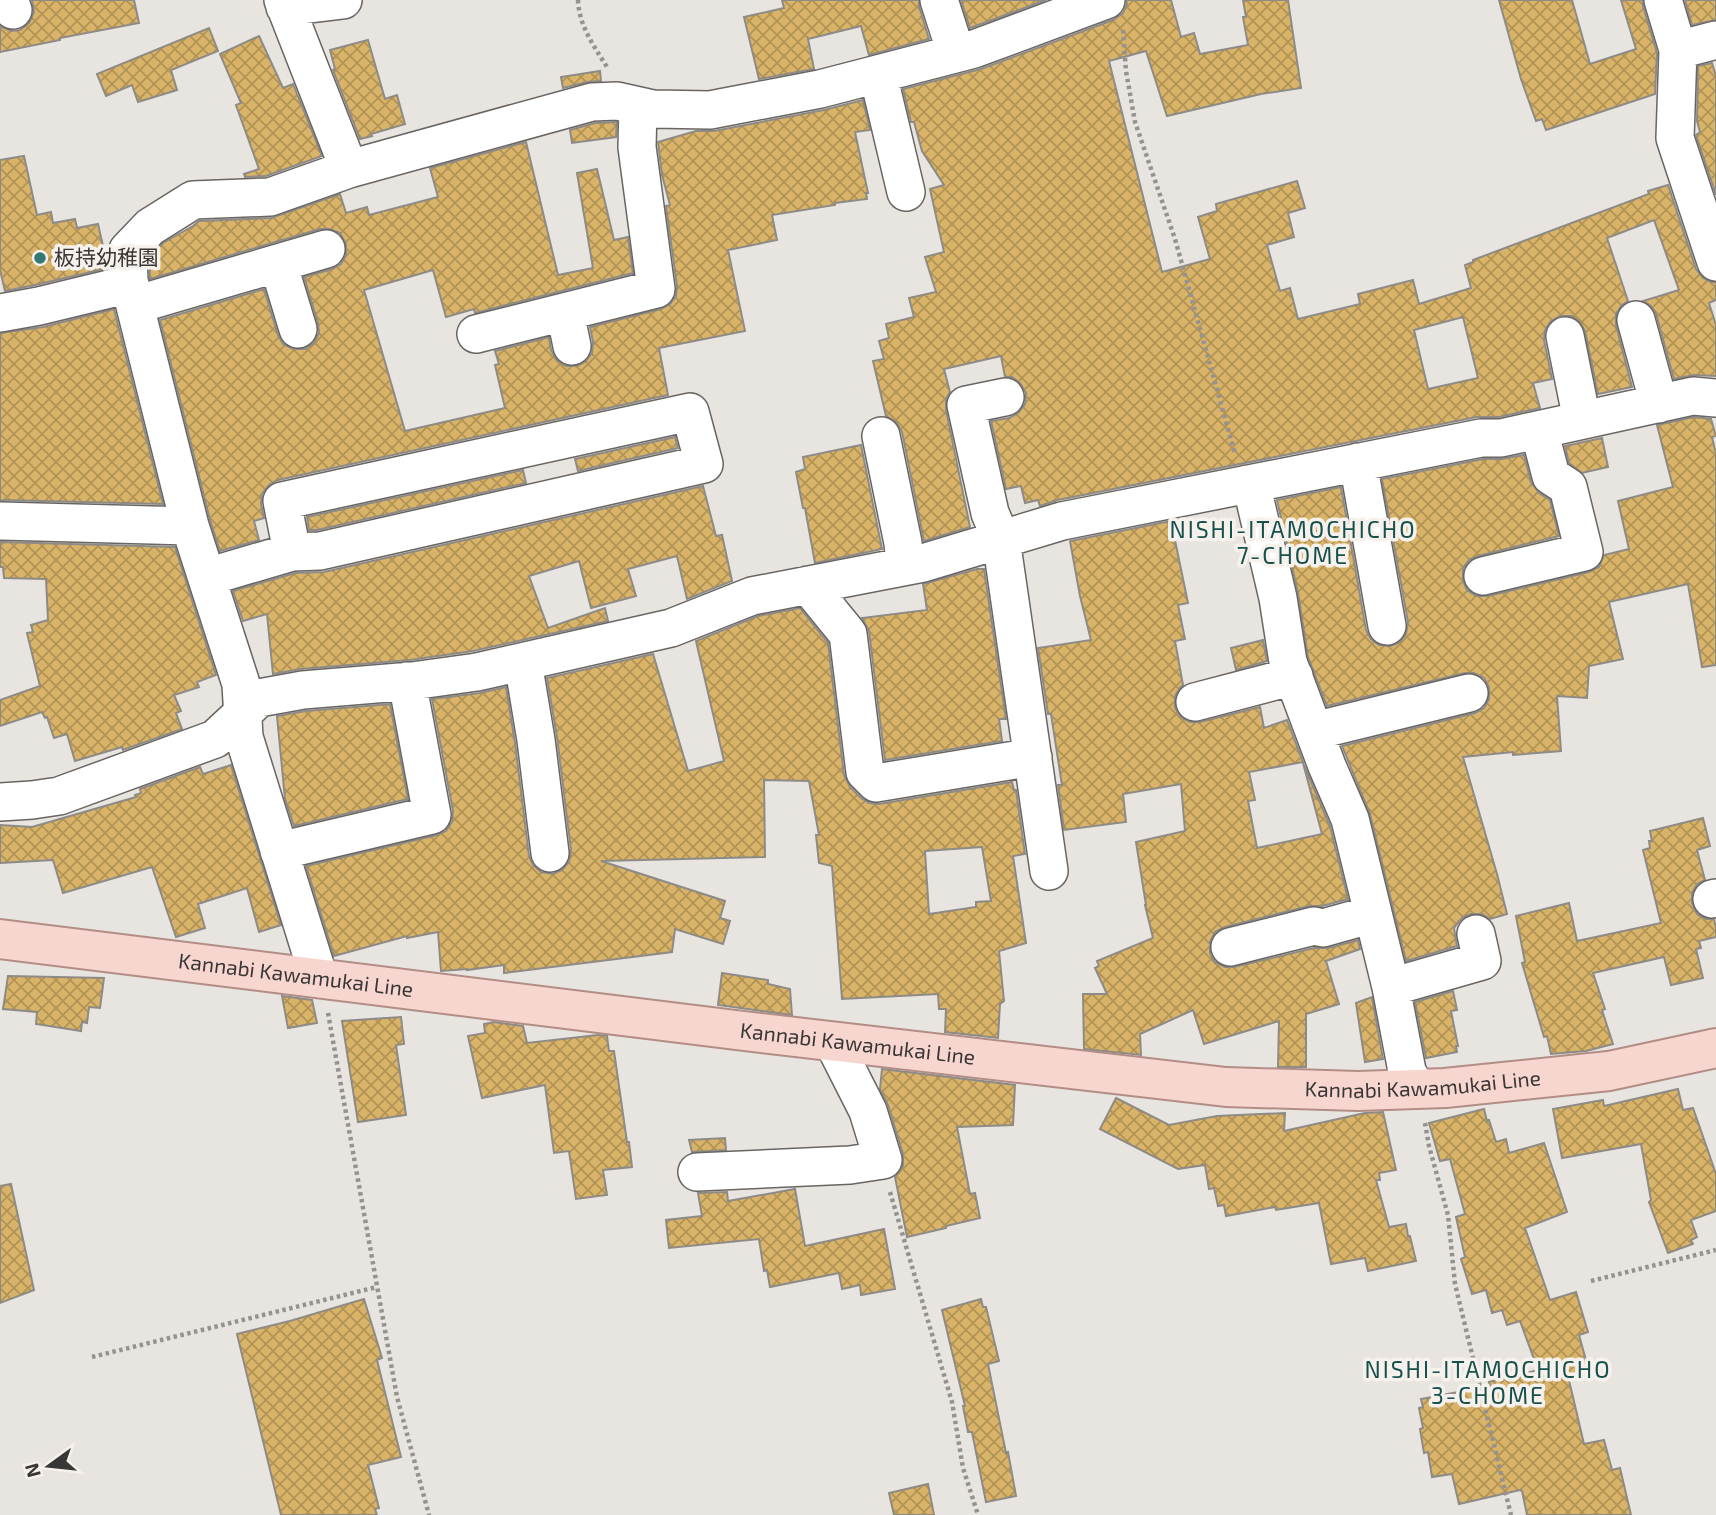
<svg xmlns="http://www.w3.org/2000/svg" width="1716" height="1515" font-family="'Exo 2','Noto Sans JP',sans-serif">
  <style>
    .building { fill: url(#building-cross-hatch); stroke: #8e8b87; stroke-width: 2; fill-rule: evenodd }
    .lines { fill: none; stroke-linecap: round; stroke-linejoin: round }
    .minor-casing { stroke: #696562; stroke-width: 40 }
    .major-casing { stroke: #b28d85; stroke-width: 42 }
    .path { stroke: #959290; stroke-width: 4.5; stroke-dasharray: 3.5 3.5; stroke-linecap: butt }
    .minor { stroke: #fff; stroke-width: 37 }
    .major { stroke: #f8d6d0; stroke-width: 38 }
    .poi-dot { fill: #327973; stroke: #f6f1ed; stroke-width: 2.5 }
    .labels { text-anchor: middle; stroke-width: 7; stroke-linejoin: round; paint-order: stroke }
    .poi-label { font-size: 21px; fill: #393736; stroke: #f6f1ed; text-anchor: start }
    .street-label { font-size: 21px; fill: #393736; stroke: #f6f1ed }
    .neighbourhood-label { font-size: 23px; letter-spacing: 2px; fill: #16514c; stroke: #f6f1ed }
  </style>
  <defs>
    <pattern id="building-cross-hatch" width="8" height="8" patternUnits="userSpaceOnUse" patternTransform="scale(1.75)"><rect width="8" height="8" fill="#d9b468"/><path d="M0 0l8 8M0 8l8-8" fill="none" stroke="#b19356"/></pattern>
  </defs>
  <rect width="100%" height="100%" fill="#e8e4e0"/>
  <path class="building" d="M32 0H134L139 23 60 38V40L0 52V26L11 31 20 30 29 23 34 12Z
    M782 0H919V6L929 39 869 55 861 26 808 39 814 69 759 79 744 17 784 8Z
    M961 0H1046L970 28Z
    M1126 0H1171L1181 37 1194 33 1200 54 1248 45 1243 17H1246L1243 0H1288L1301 88 1261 94 1167 116 1146 51 1109 61 1162 272 1210 259 1198 217 1217 211 1216 204 1297 181 1305 208 1288 213 1294 237 1267 245 1280 291 1290 288 1298 319 1360 304 1358 294 1413 280 1419 304 1471 288 1465 265 1473 262V260L1649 194 1648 191 1668 185 1696 269 1703 278 1711 282H1716V300L1709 303 1716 325V376L1694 375 1674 379 1656 314 1651 306 1643 301 1679 290 1654 220 1607 238 1628 301 1621 306 1616 314V325L1632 387 1598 394 1585 331 1580 322 1572 316H1560L1551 321 1545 330 1544 340 1552 379 1533 383 1540 408 1499 417H1477L1058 500 1040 506 1038 500 1025 503 1021 486 1006 489 991 421 1009 418 1018 413 1025 404 1026 393 1020 383 1012 377H1005L1001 356 944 369 950 392 946 399V410L970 527 924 541 902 432 896 422 886 416 873 361 884 359 879 341 889 338 886 324 914 317 909 298 936 292 925 257 944 252 930 189 944 185 922 151 914 122H911L903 89 981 69 1113 20 1123 13 1127 4ZM1463 317 1478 378 1428 389 1414 330Z
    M1499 0H1572L1590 64 1636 49 1621 0H1643V6L1657 53 1655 94 1546 130 1542 119 1536 121 1521 79Z
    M1685 0H1716V20L1692 25Z
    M209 28 218 51 171 70 177 90 138 102 132 85 106 96 97 74Z
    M259 36 283 88 293 84 322 156 266 176 245 177 244 174 259 169 236 105 241 103 220 54Z
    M368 40 385 99 397 95 405 124 371 134 372 136 360 139 333 70 335 69 330 50Z
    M1712 63 1716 76V195L1696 135 1700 132 1697 121 1698 66Z
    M600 71 601 81 587 82 563 88 561 77Z
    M863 100 870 130 855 132 868 193H866L867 199 835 203V205L772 215 777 240 728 250 745 331 659 348 668 395 278 480 269 485 262 494 261 504 264 518 254 521 259 540 220 551 210 520 160 320 264 289 278 335 283 344 293 349H305L314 343 319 333 318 323 304 277 332 269 341 264 346 255V244L340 233 330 229H320L150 279 149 258 163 243 193 226 199 221 271 218 340 194 346 213 367 207 369 215 438 197 430 168 526 142 558 275 593 268 577 173 597 169 614 240 628 237 633 273 475 313 474 309 446 317 433 270 364 290 405 431 505 408 495 365 499 364 495 351 549 337 551 350 557 360 566 366H577L586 361 592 353 593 342 590 327 661 309 670 304 676 296 677 286 666 206 670 205 662 175 658 142 696 131H714L824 110Z
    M617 122 616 137 572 143 570 130 595 123Z
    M24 156 37 215 51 212 53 223 75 219 77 228 98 224 108 268 35 285 5 291 0 270V160Z
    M114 309 163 504 0 500V333L43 327Z
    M1694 417 1711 419 1716 436 1712 437 1716 454V665L1702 667 1688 584 1609 602 1623 659 1589 666 1587 698 1557 696 1561 751 1513 755V752L1463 757 1497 874 1507 914 1490 919 1482 914H1471L1462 918 1454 928 1457 946 1406 961 1370 814 1342 746 1475 713 1484 708 1489 699V687L1484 678 1474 673H1465L1327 706 1308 657 1298 593 1277 500 1341 487 1366 630 1371 639 1379 645 1391 646 1400 642 1406 634 1408 622 1382 479 1483 459H1501L1524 455 1531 482 1539 493 1550 500 1559 536 1478 556 1469 560 1463 569V581L1467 590 1476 596H1488L1589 572 1599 567 1604 555 1629 549 1618 501 1673 487 1657 425Z
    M675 437 678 448 578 471 575 459Z
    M1602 438 1608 467 1582 473 1569 463 1565 446Z
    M861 445 882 549 815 563 805 508H803L796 472 805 469 803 457Z
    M523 470 526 483 317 530H309L307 517Z
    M703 486 716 536 722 535 732 581 687 599 677 556 628 569 636 596 591 608 579 561 529 576 548 628 605 608 608 621 473 651 410 660 301 669 273 674 267 614 243 621 233 591 295 573 324 572Z
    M1171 521 1188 603 1178 605 1185 639 1175 641 1183 685 1180 688 1175 696V708L1181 717 1190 722H1200L1260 707 1264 728 1287 720 1303 762 1249 772 1255 800 1248 801 1257 848 1322 834 1303 763 1330 826 1348 899 1322 906H1309L1225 927 1215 932 1210 942V953L1215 962 1225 967H1234L1314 948H1329L1358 940 1360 949 1326 961 1339 1004 1306 1014V1067H1278L1279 1021 1204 1044 1193 1010 1140 1034 1141 1055 1084 1049 1083 994H1107L1095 968 1099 966 1097 961 1153 938 1145 905H1146L1136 842 1185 831 1181 784 1123 794 1126 822 1064 830 1058 785H1062L1051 714H1048L1038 648 1091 640 1080 596 1070 541Z
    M0 542 175 547 216 675 197 682 199 687 174 695 181 711 176 713 182 729 123 750 122 747 75 761 67 734 54 738 47 717 45 718 42 712 0 726V700L40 686 27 633 33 632 31 625 48 620 46 579 4 578 3 567H0Z
    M977 569H984L1006 719H999L1002 741 885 760 869 631 862 618 927 610 923 584Z
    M800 608 828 643 844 775 850 787 861 798 869 803 879 804 1012 782 1014 790H1016L1025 854 1013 856 1026 943 999 951 1004 1001 1000 1004 998 1038 945 1032 946 1009H939L938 994 842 999 832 866 819 863 816 835H819L809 781 764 780 765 857 601 861 725 901 720 918 730 921 723 944 675 929 672 952 504 973V965L467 970V969L441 971 438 932 407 938V936L334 956 306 866 437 835 446 831 452 822 453 811 432 699 480 693 506 687 515 743 529 856 533 865 541 872 553 874 562 870 569 862 571 850 557 737 547 678 653 654 688 771 724 761 696 641 758 616ZM982 847 991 901 976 902V907L929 914 925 851Z
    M1263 640 1267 661 1236 670 1231 648Z
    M390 704 408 799 294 826 285 799 277 716 306 711Z
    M231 765 281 925 259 932 247 888 198 904 205 928 176 937 152 867 63 893 53 860 0 863V825L32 827 136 797 135 795 141 793 140 789 200 767 203 774Z
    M1703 818 1710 846 1697 850 1705 880 1697 884 1692 893V903L1697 914 1706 919H1714L1716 928V937L1699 941 1701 948 1696 949 1703 978 1671 985 1664 957 1593 973 1605 1009 1602 1010 1613 1044 1586 1051 1551 1054 1547 1036 1544 1037 1522 963 1525 962 1516 916 1569 903 1577 941 1661 923 1643 850 1650 848 1649 841H1652L1650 831Z
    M722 973 768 980V984L790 989 792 1015 718 1005Z
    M8 976 104 978 100 1008 89 1007 87 1023 82 1022 81 1031 36 1024 37 1012 3 1009Z
    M1453 991 1457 1010 1451 1011 1458 1046H1456L1457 1052 1426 1058 1415 1002Z
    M282 996 312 1000 317 1023 288 1028Z
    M1372 997 1383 1059 1365 1062 1356 1003Z
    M401 1017 404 1044 396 1045 406 1115 358 1122 342 1021Z
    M494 1022 523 1026 527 1043 598 1035 607 1036 609 1051H614L627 1142H629L632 1167 603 1170 607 1195 576 1199 569 1151 554 1153 545 1085 482 1098 468 1036 485 1033 484 1024Z
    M882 1069 1015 1085 1013 1125 957 1127 970 1194 975 1193 980 1218 946 1226V1228L907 1237 895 1177 903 1166V1154L888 1105 880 1089Z
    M1678 1089 1683 1110 1693 1108 1716 1174V1211L1691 1220 1697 1237 1691 1240 1693 1244 1668 1253 1649 1202 1651 1200 1641 1144 1562 1158 1553 1109 1603 1100 1604 1106Z
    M1116 1098 1169 1125 1217 1116 1285 1113 1284 1131 1365 1113 1383 1112 1396 1170 1379 1173 1380 1180H1376L1389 1227 1406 1224 1408 1236H1410L1416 1261 1368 1271 1365 1258 1331 1264 1319 1203 1276 1210 1275 1207 1226 1216 1224 1205 1218 1206 1214 1188 1209 1189 1205 1165 1178 1169 1100 1129Z
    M1484 1109 1487 1121 1489 1120 1496 1142 1506 1139 1509 1153 1544 1143 1567 1212 1525 1228 1550 1300 1576 1292 1588 1332 1579 1335 1589 1371 1568 1376 1584 1444 1604 1440 1612 1470 1620 1468 1631 1515H1527L1522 1491 1520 1490 1459 1504 1452 1474 1432 1477 1428 1452 1424 1453 1420 1429 1423 1428 1419 1408 1423 1407 1421 1399 1490 1386 1489 1382 1538 1370 1520 1321 1507 1325 1502 1310 1492 1313 1486 1290 1472 1294 1461 1259 1465 1257 1456 1217 1465 1214 1450 1159 1440 1161 1429 1123Z
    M725 1138 726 1150 692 1152 689 1140Z
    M11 1184 34 1290 0 1303V1186Z
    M795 1189 805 1246 884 1229 895 1289 861 1295 860 1285 842 1289 839 1273 770 1287 767 1270 764 1271 759 1239 669 1248 666 1220 702 1216 698 1193 727 1192 728 1201Z
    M364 1299 382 1358 377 1360 401 1457 368 1465 379 1508 375 1509 377 1515H281L237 1334 290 1321Z
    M981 1299 983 1307H986L999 1361 988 1364 1006 1453 1008 1452 1016 1496 986 1502 972 1432H968L963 1406H965L942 1310Z
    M928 1484 934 1515H894L889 1493Z"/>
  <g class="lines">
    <g class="minor-casing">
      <path id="minor" d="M9 0 13 10
        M283 0 349 169
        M939 0 956 53
        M1663 0 1678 50 1675 138 1716 262
        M285 7 343 0
        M1678 50 1716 40
        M878 74 906 192
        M278 263 298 329
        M135 305 326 249
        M565 312 572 346
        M0 313 39 306 130 284
        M1636 320 1659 404
        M476 334 656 289 637 147 638 106
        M1565 336 1582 420
        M1005 397 966 405 990 513 1001 539 1049 871
        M881 436 903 543 905 566
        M1358 462 1387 626
        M1247 484 1254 496 1278 598 1288 662 1327 766 1350 819 1391 987 1407 1071 1415 1088
        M0 521 190 526
        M1483 576 1584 552 1568 487 1551 476 1539 430
        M207 577 292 552 320 551 704 464 690 412 282 501 292 552
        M808 585 848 634 865 772 876 783 1033 757
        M523 662 536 740 550 853
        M1195 702 1294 676
        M1314 731 1469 693
        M0 802 32 800 59 796 215 739 259 698 303 690 412 681 477 672 671 628 752 596 923 563 1062 521 1481 438H1501L1693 396 1716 398
        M279 851 432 815 407 681
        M1712 899 1716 898
        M1230 947 1314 926 1323 928 1373 914
        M319 978 244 737 241 684 190 526 129 282 128 250 150 227 193 200 270 197 349 169 592 102 617 101 653 109 710 110 820 89 974 49 1106 0
        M1391 987 1482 961 1476 934
        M697 1172 850 1165 883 1160 868 1111 833 1042"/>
    </g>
    <g class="major-casing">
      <g id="major">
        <path id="s1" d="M0 939 744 1031 1226 1087 1358 1091 1445 1088 1609 1071 1716 1048"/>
      </g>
    </g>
    <path class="path" d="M578 0C579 26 594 46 607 67
      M1123 30 1126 71 1135 122 1175 239 1235 454
      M328 1013 397 1397 429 1515
      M1425 1123 1429 1146 1448 1215 1455 1284 1511 1515
      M890 1192 952 1402 963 1468 978 1515
      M1591 1281 1716 1250
      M92 1357 377 1287"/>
    <use href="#minor" class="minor"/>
    <use href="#major" class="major"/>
  </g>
  <circle class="poi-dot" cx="40" cy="258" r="7"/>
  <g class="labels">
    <g class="poi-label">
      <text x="54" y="265">板持幼稚園</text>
    </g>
    <g class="street-label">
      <text dy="7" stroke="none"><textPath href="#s1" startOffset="298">Kannabi Kawamukai Line</textPath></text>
      <text dy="7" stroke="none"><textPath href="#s1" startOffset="864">Kannabi Kawamukai Line</textPath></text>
      <text dy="7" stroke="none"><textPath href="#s1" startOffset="1432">Kannabi Kawamukai Line</textPath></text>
    </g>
    <g class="neighbourhood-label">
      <text x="1293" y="538">NISHI-ITAMOCHICHO<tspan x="1293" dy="26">7-CHOME</tspan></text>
      <text x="1488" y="1378">NISHI-ITAMOCHICHO<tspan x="1488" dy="26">3-CHOME</tspan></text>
    </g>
  </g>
  <g transform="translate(49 1466) rotate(255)" stroke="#f6f1ed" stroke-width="5" paint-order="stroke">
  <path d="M0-5L12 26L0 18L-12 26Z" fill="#393736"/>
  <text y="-10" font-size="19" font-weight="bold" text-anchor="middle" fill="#393736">N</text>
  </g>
</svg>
